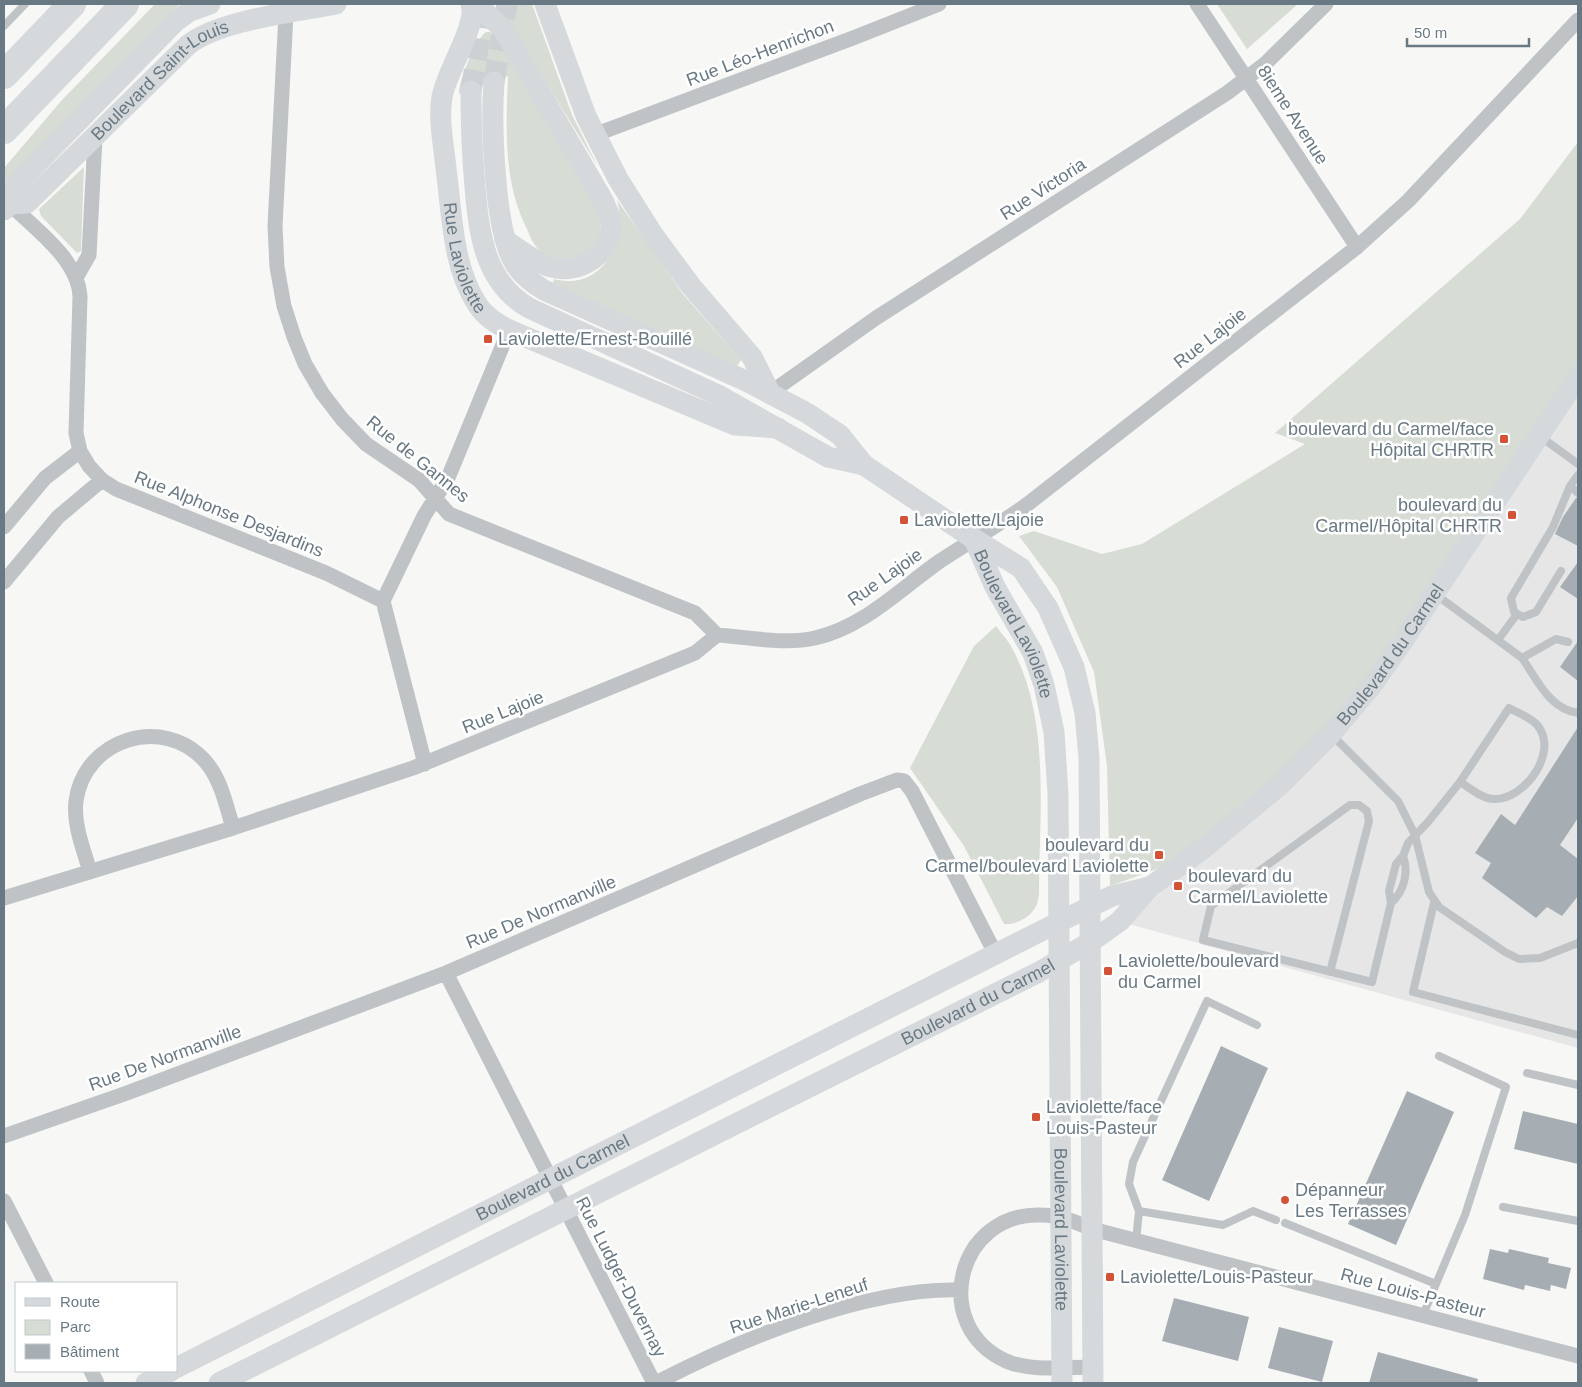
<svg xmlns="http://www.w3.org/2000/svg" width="1582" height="1387" font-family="Arial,sans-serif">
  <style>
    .built { fill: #e5e6e5 }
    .green { fill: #d7dcd4 }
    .building { fill: #a7aeb3 }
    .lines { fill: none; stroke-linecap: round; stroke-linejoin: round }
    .secondary-tunnel { stroke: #ccd1d3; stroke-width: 21; stroke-dasharray: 21 11; stroke-linecap: butt }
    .lane { stroke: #bfc3c6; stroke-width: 8 }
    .street { stroke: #bfc3c6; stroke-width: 15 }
    .secondary { stroke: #d5d9dc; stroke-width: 21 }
    .highway { stroke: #d5d9dc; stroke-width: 28 }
    .poi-dot { fill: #d45337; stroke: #fff; stroke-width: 2 }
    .labels { text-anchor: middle; stroke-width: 5; stroke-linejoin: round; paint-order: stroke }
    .street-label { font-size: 18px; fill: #697983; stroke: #fff }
    .poi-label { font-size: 18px; fill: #697983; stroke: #fff; text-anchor: start }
  </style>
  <rect width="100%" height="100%" fill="#f7f7f5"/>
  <path class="built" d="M1578 386V1048L1129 924 1183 870Z"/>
  <path class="green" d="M155 4H180L4 183V168L62 100Z
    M498 4H532L572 115 598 167Z
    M1217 4H1298L1247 49Z
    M486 32H490L498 39 592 198C597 210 604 224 599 238 591 259 558 264 541 252 534 246 530 237 527 229 503 182 506 128 508 76L459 94C458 83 476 38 486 32Z
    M1578 142V367L1532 443 1338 716 1283 774 1181 860 1110 886 1107 766 1094 672 1057 587 1019 536 1034 531 1102 554 1142 544 1305 444 1275 433 1520 219Z
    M84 167 81 251 77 253 41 216 39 209Z
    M617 200 683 294 741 360 737 366 553 283 554 279C602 292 628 241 617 200Z
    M996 626C1001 633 1008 640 1012 648 1051 719 1039 815 1039 894 1038 897 1038 903 1036 906 1032 916 1015 926 1004 924L964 846 910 768 974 646Z"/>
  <path class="building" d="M1576 498H1578V546L1555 534 1563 517Z
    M1578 562V599L1560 587Z
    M1578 641V681L1560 667Z
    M1578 727V818L1560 845 1578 859V896L1562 916 1547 907 1536 918 1482 878 1491 863 1475 853 1501 814 1515 825Z
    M1221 1046 1268 1068 1209 1201 1162 1180Z
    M1407 1091 1454 1112 1396 1245 1348 1224Z
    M1523 1111 1578 1124V1164L1514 1149Z
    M1490 1249 1508 1253 1509 1249 1549 1258 1548 1263 1571 1268 1566 1289 1551 1285 1550 1291 1525 1285 1524 1290 1483 1279Z
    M1174 1298 1249 1317 1238 1361 1162 1341Z
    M1279 1327 1333 1341 1322 1382 1268 1368Z
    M1378 1352 1478 1379 1477 1383H1369Z"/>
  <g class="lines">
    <path class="secondary-tunnel" d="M494 82 507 4
      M471 91 485 4"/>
    <path class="lane" d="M4 26 25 4
      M1541 437 1578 464
      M1570 486 1578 493
      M1561 571 1536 612 1523 617 1514 612 1511 598 1553 527 1570 486 1578 475
      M1435 594 1522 658
      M1498 640 1517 614
      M1568 642 1556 639 1522 658C1537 679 1549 709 1578 713
      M1333 736 1398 801 1415 835 1429 892 1439 907 1505 952 1519 959 1540 958 1578 943
      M1391 903C1404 892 1409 872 1403 856
      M1434 903 1413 992 1578 1035
      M1330 972 1369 821 1367 811 1359 805H1350L1211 906 1203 940 1372 982 1391 903 1389 891 1396 864 1403 856 1408 843 1428 822 1460 782 1509 708C1518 713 1532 718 1538 726 1559 753 1524 800 1494 799 1482 799 1470 788 1460 782
      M1527 1073 1578 1085
      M1503 1207 1578 1221
      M1139 1211 1223 1225 1253 1211 1276 1220
      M1285 1223 1436 1284 1423 1315
      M1136 1241 1139 1211 1129 1184 1133 1162 1207 1001 1257 1025
      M1436 1284 1465 1215 1506 1087 1439 1056"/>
    <path class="street" d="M1197 4 1357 247
      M286 14 275 226 277 267 284 306 294 337 305 364 322 393 342 419 366 444 419 480 449 514 695 613 717 635
      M594 135 853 38 939 4
      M10 204C35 229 78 259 80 296L76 433 80 451 89 466 102 480 116 489 326 573 383 601 425 764
      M77 276 89 255 95 138
      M770 393 876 318 1227 93 1265 64 1326 4
      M4 527 45 478 80 451
      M4 582 58 517 102 480
      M383 601 424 516 448 478 509 330
      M90 872C84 850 73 825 76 801 84 739 163 714 205 761 221 779 226 805 233 828
      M4 898 233 828 413 768 695 653 717 635C749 637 784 645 815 638 864 627 900 589 940 561 970 541 1001 524 1029 503L1357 247 1408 201 1578 20
      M446 973 654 1383
      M4 1136 127 1093 446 973 860 794 897 780 904 781 912 791 996 955
      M4 1201 46 1283
      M1093 1367C1065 1367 1032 1372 1006 1361 929 1326 957 1212 1041 1215 1060 1215 1075 1222 1092 1229L1578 1356
      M91 1371 97 1383
      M656 1383C738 1340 867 1287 961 1290"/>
    <g class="secondary">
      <path id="s1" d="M471 4C478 25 446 72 442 97 438 120 444 146 446 169 452 212 452 266 477 304 485 317 497 324 509 330L735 425 778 428"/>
      <path d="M545 4 586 116 618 179 654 236 691 286 752 357 770 393"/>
      <path d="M472 7 487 14 503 29 600 195C605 204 610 214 611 224 612 254 579 275 551 267 535 263 519 249 505 240"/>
      <path d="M494 82C491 122 494 229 514 262 521 275 532 283 544 290L746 381 807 413 840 435 864 465 974 539 1021 568 1048 608 1074 667 1085 713 1089 758 1093 1383"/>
      <path d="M471 91C471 123 472 155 475 187 479 233 484 282 529 308L718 395 828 457 864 465"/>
      <path id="s2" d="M10 204 27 203 188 45C219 20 296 12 336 4"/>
      <path d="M4 210 10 204 14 187 176 21 190 11 210 4"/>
      <path id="s3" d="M974 539 995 587 1033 653 1044 685 1054 732 1058 794 1062 1383"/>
      <path id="s4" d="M176 1368 1059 922 1112 896 1150 887"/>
      <path d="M146 1383 171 1371"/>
      <path id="s5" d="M219 1383 1039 972 1092 941 1120 921 1150 887 1204 848 1280 785 1331 734 1373 684 1403 641 1578 377"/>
    </g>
    <path class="highway" d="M4 75 72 4
      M4 130 125 4"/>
  </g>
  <g class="poi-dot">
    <rect x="483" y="334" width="10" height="10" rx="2.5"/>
    <rect x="1499" y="434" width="10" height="10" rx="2.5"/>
    <rect x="1507" y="510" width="10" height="10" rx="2.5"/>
    <rect x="899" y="515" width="10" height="10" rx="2.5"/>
    <rect x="1154" y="850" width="10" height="10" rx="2.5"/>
    <rect x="1173" y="881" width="10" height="10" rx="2.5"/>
    <rect x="1103" y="966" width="10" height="10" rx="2.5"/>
    <rect x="1031" y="1112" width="10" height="10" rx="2.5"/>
    <circle cx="1285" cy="1200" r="5"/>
    <rect x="1105" y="1272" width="10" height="10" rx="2.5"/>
  </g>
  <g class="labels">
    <g class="street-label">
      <text transform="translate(760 53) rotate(-21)" y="6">Rue Léo-Henrichon</text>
      <text dy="6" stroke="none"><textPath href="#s2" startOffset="199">Boulevard Saint-Louis</textPath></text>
      <text transform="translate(1293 115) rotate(57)" y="6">8ieme Avenue</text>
      <text transform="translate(1043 189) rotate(-33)" y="6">Rue Victoria</text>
      <text dy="6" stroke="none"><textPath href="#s1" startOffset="262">Rue Laviolette</textPath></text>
      <text transform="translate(1210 338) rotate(-38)" y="6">Rue Lajoie</text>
      <text transform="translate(418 459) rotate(39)" y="6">Rue de Gannes</text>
      <text transform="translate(229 514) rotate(22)" y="6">Rue Alphonse Desjardins</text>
      <text transform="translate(885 577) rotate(-35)" y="6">Rue Lajoie</text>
      <text dy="6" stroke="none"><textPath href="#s3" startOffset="94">Boulevard Laviolette</textPath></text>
      <text dy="6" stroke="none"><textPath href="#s5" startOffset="1395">Boulevard du Carmel</textPath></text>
      <text transform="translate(503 712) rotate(-22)" y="6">Rue Lajoie</text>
      <text transform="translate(541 912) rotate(-23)" y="6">Rue De Normanville</text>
      <text dy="6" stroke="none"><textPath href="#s5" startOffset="849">Boulevard du Carmel</textPath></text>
      <text transform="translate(165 1058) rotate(-20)" y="6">Rue De Normanville</text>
      <text dy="6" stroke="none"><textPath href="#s4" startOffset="422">Boulevard du Carmel</textPath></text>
      <text dy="6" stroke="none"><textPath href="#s3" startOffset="708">Boulevard Laviolette</textPath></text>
      <text transform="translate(621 1277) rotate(63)" y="6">Rue Ludger-Duvernay</text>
      <text transform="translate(1413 1293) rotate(15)" y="6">Rue Louis-Pasteur</text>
      <text transform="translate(799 1306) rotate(-18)" y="6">Rue Marie-Leneuf</text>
    </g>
    <g class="poi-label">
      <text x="498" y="345">Laviolette/Ernest-Bouillé</text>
      <text x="1494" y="435" text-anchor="end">boulevard du Carmel/face<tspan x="1494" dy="21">Hôpital CHRTR</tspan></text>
      <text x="1502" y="511" text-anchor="end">boulevard du<tspan x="1502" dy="21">Carmel/Hôpital CHRTR</tspan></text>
      <text x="914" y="526">Laviolette/Lajoie</text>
      <text x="1149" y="851" text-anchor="end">boulevard du<tspan x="1149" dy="21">Carmel/boulevard Laviolette</tspan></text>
      <text x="1188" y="882">boulevard du<tspan x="1188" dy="21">Carmel/Laviolette</tspan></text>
      <text x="1118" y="967">Laviolette/boulevard<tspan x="1118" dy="21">du Carmel</tspan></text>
      <text x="1046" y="1113">Laviolette/face<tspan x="1046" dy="21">Louis-Pasteur</tspan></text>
      <text x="1295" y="1196">Dépanneur<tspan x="1295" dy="21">Les Terrasses</tspan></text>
      <text x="1120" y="1283">Laviolette/Louis-Pasteur</text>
    </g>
  </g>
  <rect width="1582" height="1387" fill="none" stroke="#697983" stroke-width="10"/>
  <rect x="15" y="1282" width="162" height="90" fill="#ffffff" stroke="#c3c9cd"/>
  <rect x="25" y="1298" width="25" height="8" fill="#d5d9dc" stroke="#c3c9cd"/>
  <text x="60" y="1307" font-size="15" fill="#697983">Route</text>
  <rect x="25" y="1320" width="25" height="15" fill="#d7dcd4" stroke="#c3c9cd"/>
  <text x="60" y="1332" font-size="15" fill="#697983">Parc</text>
  <rect x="25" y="1344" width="25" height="15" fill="#a7aeb3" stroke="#c3c9cd"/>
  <text x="60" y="1357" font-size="15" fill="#697983">Bâtiment</text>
  <path d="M1407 38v8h122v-8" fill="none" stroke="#697983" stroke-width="2.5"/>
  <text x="1414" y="38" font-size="15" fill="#697983" stroke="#ffffff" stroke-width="4" paint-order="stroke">50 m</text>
</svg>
